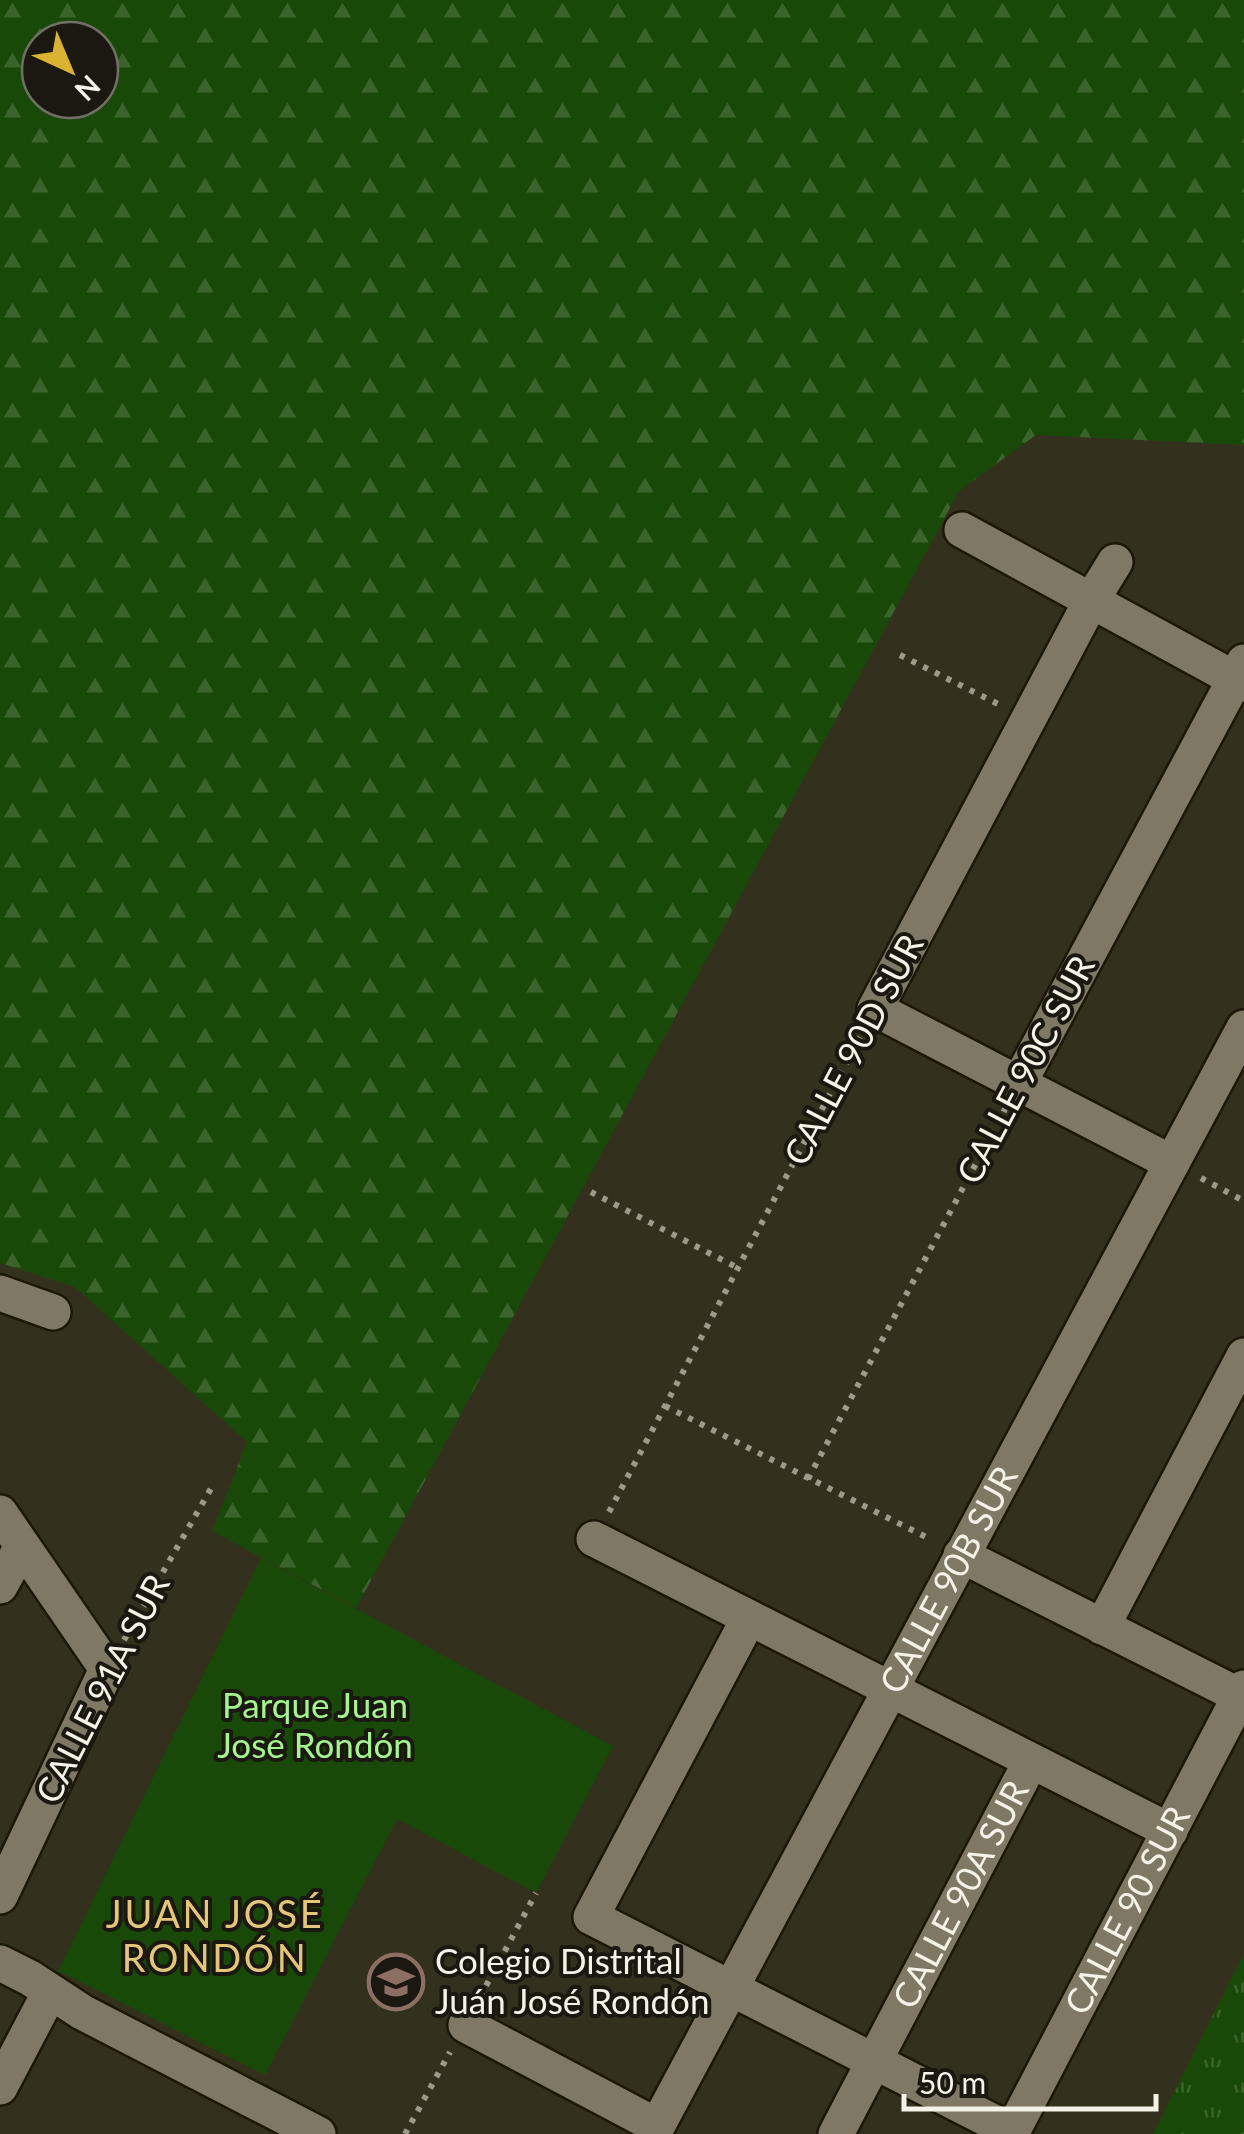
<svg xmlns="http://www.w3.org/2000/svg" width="1244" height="2134" font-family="Lato,sans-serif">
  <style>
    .grass { fill: url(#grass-tufts) }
    .forest { fill: url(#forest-firs); fill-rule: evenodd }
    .park { fill: #194908 }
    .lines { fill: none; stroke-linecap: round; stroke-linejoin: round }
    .street-casing { stroke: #1c1707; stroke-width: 40 }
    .path { stroke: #9d9a8c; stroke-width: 6; stroke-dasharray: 5 8; stroke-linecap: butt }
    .street { stroke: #7e7865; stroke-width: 35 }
    .labels { text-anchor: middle; stroke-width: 8; stroke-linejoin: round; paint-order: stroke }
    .street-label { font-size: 35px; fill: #f5f2e7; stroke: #1a1810 }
    .park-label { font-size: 35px; fill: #a4f58f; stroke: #1a1810 }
    .poi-label { font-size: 35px; fill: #f5f2e7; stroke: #1a1810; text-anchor: start }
    .neighbourhood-label { font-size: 38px; letter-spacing: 2.5px; fill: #e3c67b; stroke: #1a1810 }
  </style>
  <defs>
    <pattern id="grass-tufts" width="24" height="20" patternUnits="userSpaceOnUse" patternTransform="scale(2.5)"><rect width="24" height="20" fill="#194908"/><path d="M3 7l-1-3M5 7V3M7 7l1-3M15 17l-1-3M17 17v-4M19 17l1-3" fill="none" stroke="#3b642c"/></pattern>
    <pattern id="forest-firs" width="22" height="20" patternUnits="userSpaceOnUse" patternTransform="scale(2.5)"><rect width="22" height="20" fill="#194908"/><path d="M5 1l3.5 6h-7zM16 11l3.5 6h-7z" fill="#3b642c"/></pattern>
  </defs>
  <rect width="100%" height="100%" fill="#34301e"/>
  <path class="grass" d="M1244 1954V2134H1153Z"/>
  <path class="forest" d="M0 0H1244V445L1036 435 959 491 356 1608 212 1531 247 1442 75 1287 0 1263ZM40 40H100V100H40Z"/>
  <path class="park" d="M261 1558 613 1746 536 1893 397 1819 265 2075 58 1971Z"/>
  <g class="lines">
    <g class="street-casing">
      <g id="street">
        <path d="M962 530 1244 684"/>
        <path d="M1115 562 1091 601 875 1009 1172 1163"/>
        <path d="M1019 1083 1244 662"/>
        <path d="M0 1293 53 1312"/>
        <path d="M0 1513 107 1669 0 1896"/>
        <path d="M594 1539 1170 1831"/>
        <path d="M961 1555 1240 1696"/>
        <path d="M0 1586 22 1546"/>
        <path d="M749 1618 591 1917 1013 2132"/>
        <path d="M1102 1627 1244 1356"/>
        <path d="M0 1963 30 1978 82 2012 318 2134"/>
        <path d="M466 2025 657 2126"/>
        <path d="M0 2087 50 1992"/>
        <path id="s1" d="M653 2134 1244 1028"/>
        <path id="s2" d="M836 2134 1031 1761"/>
        <path id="s3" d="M1011 2134 1244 1688"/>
      </g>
    </g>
    <path class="path" d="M900 655 1000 705
      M1201 1178 1244 1201
      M591 1192 738 1268
      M665 1406 932 1540
      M808 1479 1005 1109
      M609 1512 860 1037
      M124 1640 213 1485
      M480 1997 536 1893
      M405 2134 450 2052"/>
    <use href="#street" class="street"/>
  </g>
  <defs>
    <g id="university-ring" transform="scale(2.875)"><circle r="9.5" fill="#1a1810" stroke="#8d6e63" stroke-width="1.5"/><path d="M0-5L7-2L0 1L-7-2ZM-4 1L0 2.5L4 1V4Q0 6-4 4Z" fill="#8d6e63"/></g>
  </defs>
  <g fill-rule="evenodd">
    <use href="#university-ring" x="396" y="1982"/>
  </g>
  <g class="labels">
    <g class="street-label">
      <text transform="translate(854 1050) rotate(-62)" y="12">CALLE 90D SUR</text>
      <text transform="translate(1026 1070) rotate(-62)" y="12">CALLE 90C SUR</text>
      <text dy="12" stroke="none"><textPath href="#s1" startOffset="628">CALLE 90B SUR</textPath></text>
      <text transform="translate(103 1689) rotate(-63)" y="12">CALLE 91A SUR</text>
      <text dy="12" stroke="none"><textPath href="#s2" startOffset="270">CALLE 90A SUR</textPath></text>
      <text dy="12" stroke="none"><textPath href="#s3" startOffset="252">CALLE 90 SUR</textPath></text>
    </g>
    <g class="park-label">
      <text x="315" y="1718">Parque Juan<tspan x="315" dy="40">José Rondón</tspan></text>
    </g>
    <g class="poi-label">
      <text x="435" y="1974">Colegio Distrital<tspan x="435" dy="40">Juán José Rondón</tspan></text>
    </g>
    <g class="neighbourhood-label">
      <text x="215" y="1928">JUAN JOSÉ<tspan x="215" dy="44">RONDÓN</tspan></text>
    </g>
  </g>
  <g transform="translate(70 70) rotate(136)"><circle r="48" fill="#1a1810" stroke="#726f66" stroke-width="2.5"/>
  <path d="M0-8L18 38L0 25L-18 38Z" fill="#dcb233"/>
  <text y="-15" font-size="28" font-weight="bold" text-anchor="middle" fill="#f5f2e7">N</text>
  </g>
  <path d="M904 2094v15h252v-15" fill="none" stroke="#f5f2e7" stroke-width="5"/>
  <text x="919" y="2094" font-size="30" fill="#f5f2e7" stroke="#1a1810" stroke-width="8" paint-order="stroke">50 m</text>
</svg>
